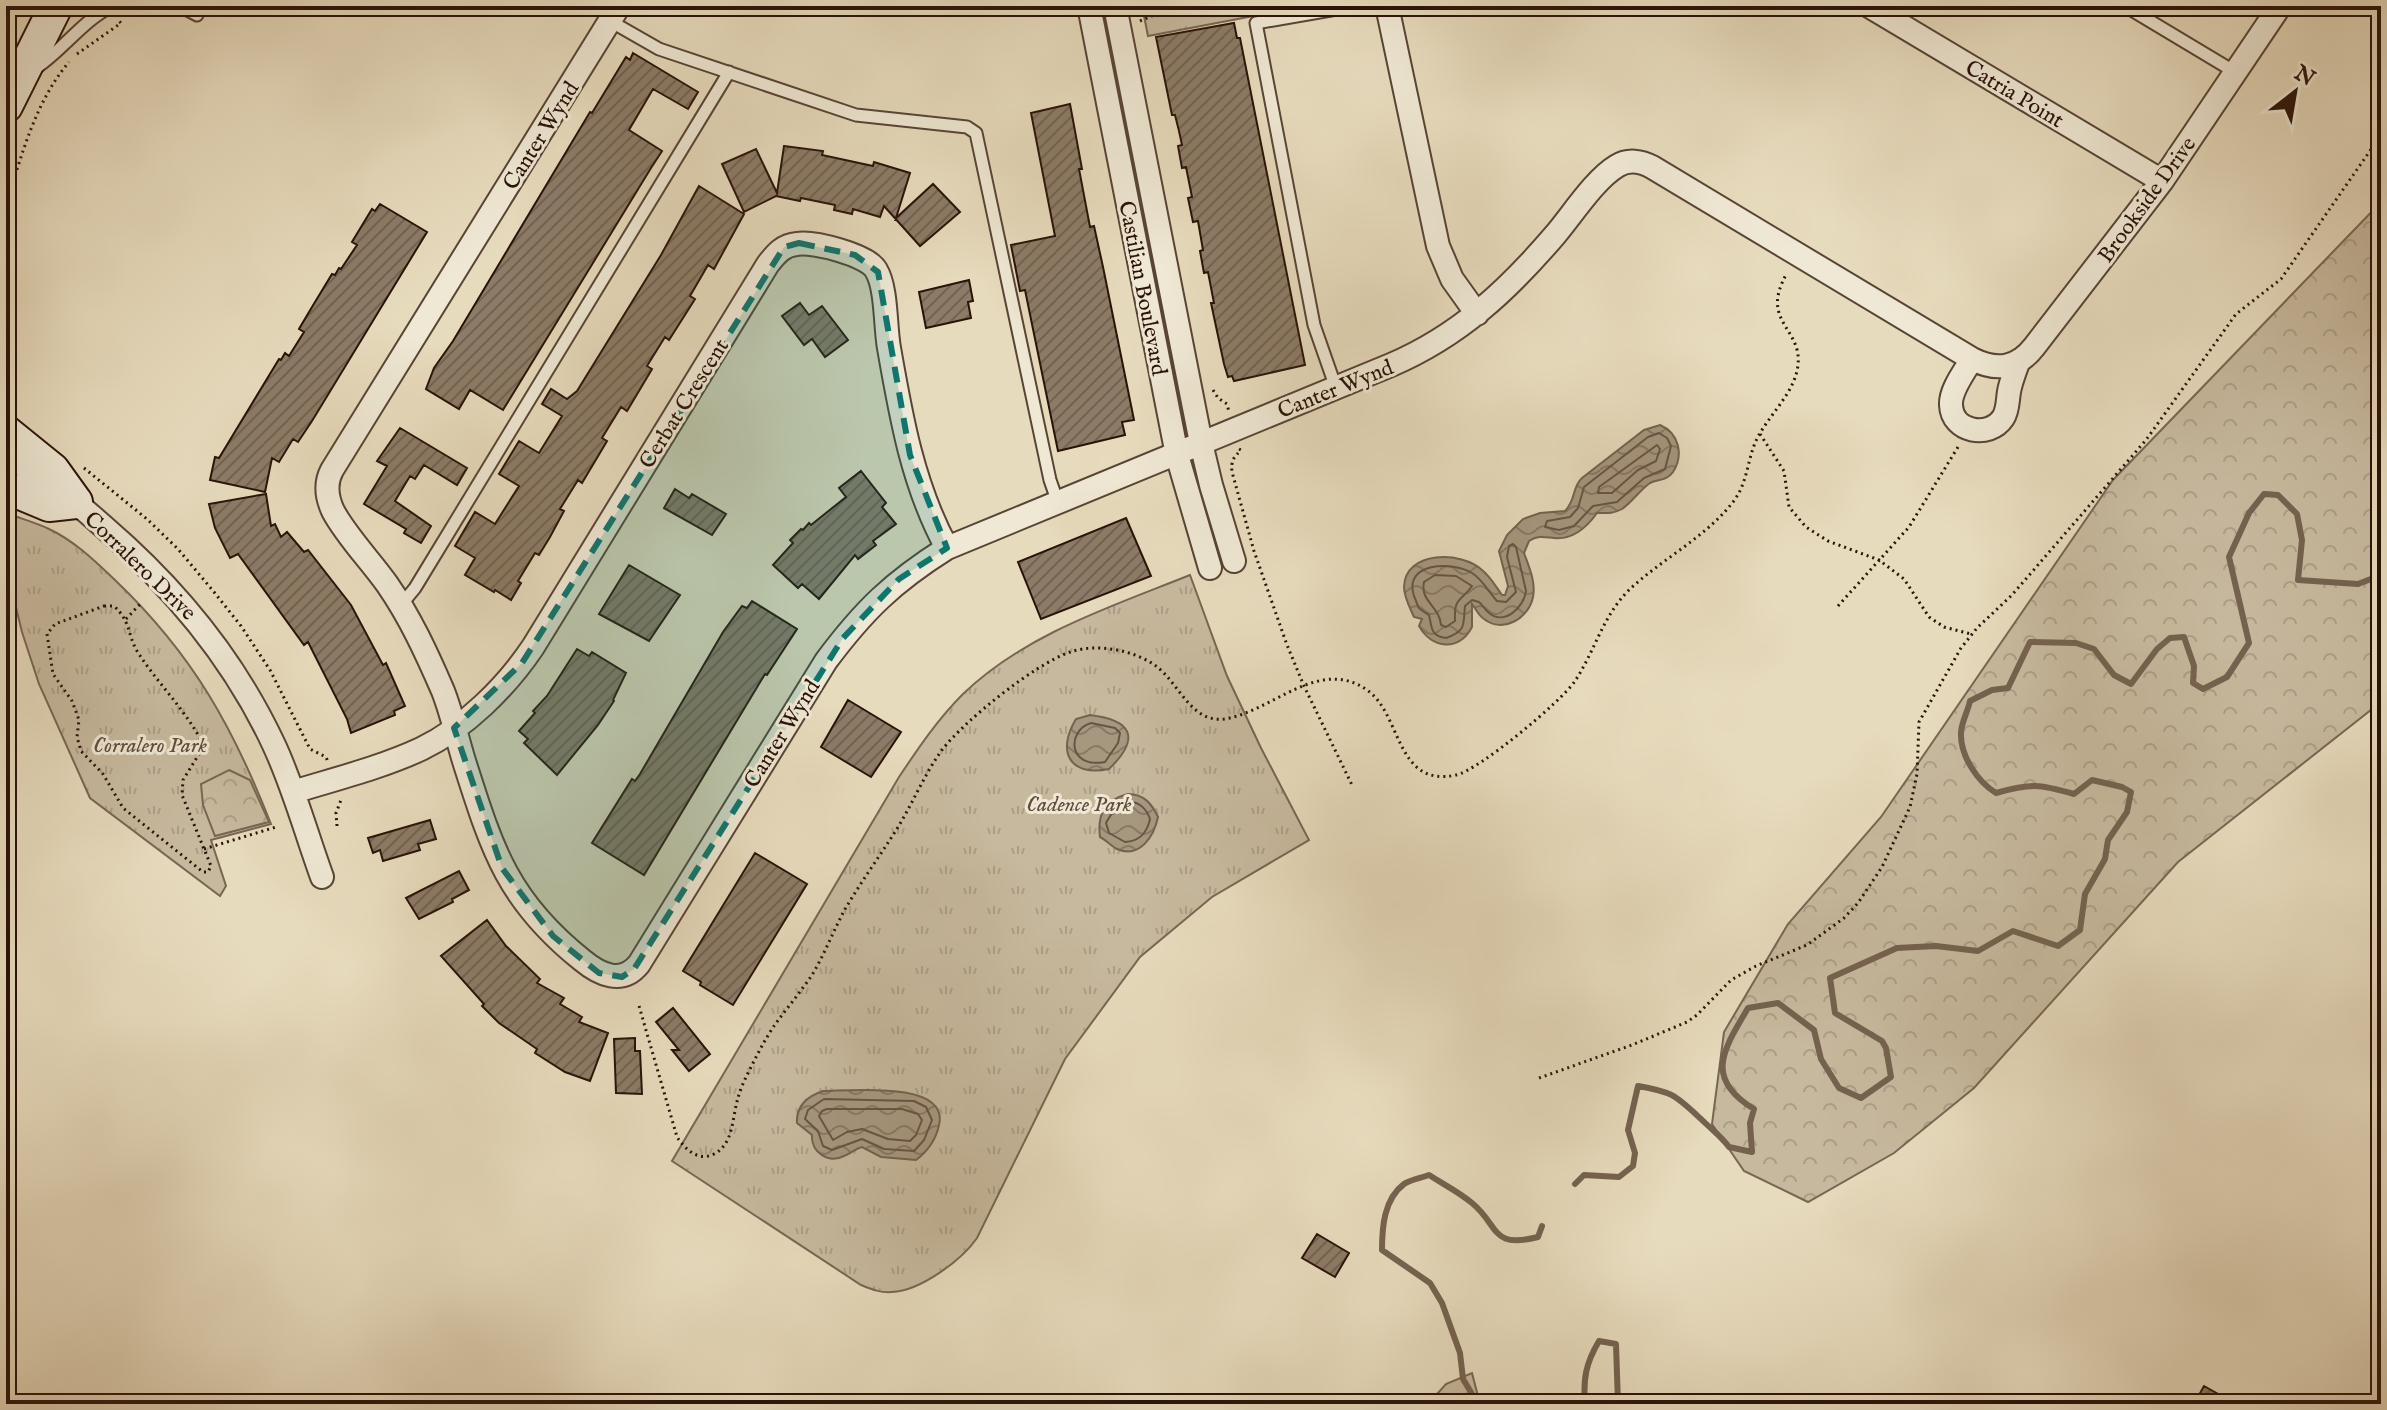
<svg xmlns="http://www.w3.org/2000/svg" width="2387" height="1410" font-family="'IM FELL English',serif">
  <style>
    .grass { fill: url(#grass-tufts); stroke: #786653; stroke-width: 2 }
    .forest { fill: url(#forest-crowns); stroke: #786653; stroke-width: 2 }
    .water { fill: url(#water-waves); stroke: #74624f; stroke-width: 2 }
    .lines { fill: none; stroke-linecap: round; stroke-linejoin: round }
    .shore { stroke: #685444; stroke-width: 2 }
    .stream { stroke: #74624f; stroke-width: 6 }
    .building { fill: url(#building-hatch); stroke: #291208; stroke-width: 2 }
    .lane-casing { stroke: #584435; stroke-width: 15 }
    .street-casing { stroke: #584435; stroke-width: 26 }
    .secondary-casing { stroke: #291208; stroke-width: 36 }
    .path { stroke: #291208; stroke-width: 3; stroke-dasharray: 2 4; stroke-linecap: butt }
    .lane { stroke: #efe8d4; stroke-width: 11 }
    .street { stroke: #efe8d4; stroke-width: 22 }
    .secondary { stroke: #efe8d4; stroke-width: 32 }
    .marked { fill: #0f766e; fill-opacity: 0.2; stroke: #0f766e; stroke-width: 6; stroke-dasharray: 16 10; stroke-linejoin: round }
    .labels { text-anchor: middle; stroke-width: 6; stroke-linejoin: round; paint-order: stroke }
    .street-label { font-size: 22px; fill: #291208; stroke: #efe8d4 }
    .park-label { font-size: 22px; font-style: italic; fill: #604c3c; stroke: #efe8d4 }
  </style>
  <defs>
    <pattern id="grass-tufts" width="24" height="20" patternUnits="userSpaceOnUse" patternTransform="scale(2)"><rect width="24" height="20" fill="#c7b99e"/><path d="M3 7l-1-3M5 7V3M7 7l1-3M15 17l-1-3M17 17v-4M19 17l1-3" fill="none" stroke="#ab9e87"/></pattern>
    <pattern id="forest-crowns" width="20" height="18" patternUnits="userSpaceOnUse" patternTransform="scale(2)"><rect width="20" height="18" fill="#c7b99e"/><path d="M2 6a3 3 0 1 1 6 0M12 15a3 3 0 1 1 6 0" fill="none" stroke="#ab9e87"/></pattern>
    <pattern id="water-waves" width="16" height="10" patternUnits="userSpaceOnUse" patternTransform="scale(2)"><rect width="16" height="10" fill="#a6977f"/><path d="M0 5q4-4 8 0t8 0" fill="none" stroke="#877a66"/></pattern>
    <pattern id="building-hatch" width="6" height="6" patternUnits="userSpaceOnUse" patternTransform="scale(2)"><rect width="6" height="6" fill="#8c7b66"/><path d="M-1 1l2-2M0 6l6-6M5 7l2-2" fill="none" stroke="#726352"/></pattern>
  </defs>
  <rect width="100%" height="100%" fill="#e7dbbd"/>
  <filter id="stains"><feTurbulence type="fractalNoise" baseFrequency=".0025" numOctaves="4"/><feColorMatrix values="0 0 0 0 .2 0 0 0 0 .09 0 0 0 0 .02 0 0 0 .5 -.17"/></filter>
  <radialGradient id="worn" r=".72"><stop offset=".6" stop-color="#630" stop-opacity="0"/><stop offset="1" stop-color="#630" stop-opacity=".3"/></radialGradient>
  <path class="grass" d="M1142 6H1307L1148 36Z
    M9 514C22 519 37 523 49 529 75 541 97 563 117 582 193 655 233 727 271 824L211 840 226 886 220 896 90 798 39 684 22 632 10 583Z
    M1190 575 1227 676 1261 748 1309 840 1212 897 1140 957 1065 1059 977 1238C962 1260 920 1291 892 1292 880 1293 871 1289 861 1285L672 1161 899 777C919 747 938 719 963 694 1025 634 1113 606 1190 575Z"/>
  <path class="forest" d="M2381 202V702L2178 862 1974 1088 1894 1153 1808 1202 1744 1171 1712 1124 1724 1032 1788 924 1881 817 2113 480Z
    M229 770 250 780 269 822 215 836 203 805 201 784Z
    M1472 1373 1480 1404H1428L1446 1384Z"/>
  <path class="water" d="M1660 425C1679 433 1684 455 1673 472 1667 481 1658 479 1650 483 1640 490 1632 502 1622 509 1613 514 1606 513 1597 513 1587 527 1573 540 1554 538 1544 537 1538 535 1529 541L1524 553C1529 567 1536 582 1533 597 1529 618 1503 634 1484 619 1479 616 1476 609 1472 604V627C1459 652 1432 649 1419 626L1422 619 1414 617C1410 608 1404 597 1404 587 1405 550 1462 551 1482 570 1490 576 1496 587 1502 595H1505L1508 586 1499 551 1507 535 1523 519 1540 513 1565 511C1576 500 1572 487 1582 478L1644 430Z
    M1090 715C1131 720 1142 737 1109 769 1070 777 1056 752 1076 719Z
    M1128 794C1144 794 1152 804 1158 817 1154 836 1140 859 1117 849 1111 846 1106 840 1100 837 1097 814 1105 800 1128 794Z
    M823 1091C848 1091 950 1080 939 1125 936 1139 928 1151 916 1160L881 1157 862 1147C854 1149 852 1153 844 1156 828 1164 811 1152 812 1135L797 1123C796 1106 808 1096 823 1091Z"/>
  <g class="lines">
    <path class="shore" d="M1659 433 1667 438 1671 446 1665 469 1644 478 1617 502 1593 506 1574 526 1559 530 1545 527 1547 521 1570 517 1578 508 1584 487 1648 437Z
      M1657 445 1660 449 1656 461 1638 470 1612 493H1598L1599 487Z
      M1513 544 1516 547 1526 591C1524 607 1504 627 1488 612 1484 609 1483 605 1479 602L1472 600 1465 606C1463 624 1467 631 1446 638 1430 636 1432 627 1429 615 1426 613 1422 611 1419 608 1417 605 1416 600 1414 596 1403 562 1452 561 1472 573 1482 579 1489 592 1497 601L1506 602 1516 592 1507 557 1509 546Z
      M1435 575 1456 576 1472 586C1461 602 1454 596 1455 621L1446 627 1441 625C1439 605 1420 602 1424 582Z
      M1091 723 1115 728 1120 733 1118 743 1105 762C1067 769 1067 730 1091 723Z
      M1130 802C1140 802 1147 810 1150 819 1147 833 1140 841 1125 842L1109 833 1106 823C1112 812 1117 805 1130 802Z
      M824 1099 914 1101 926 1107 932 1120 924 1140 914 1151 884 1149 862 1139 832 1150 823 1146 818 1131 805 1119 808 1110Z
      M827 1109H902L918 1114 922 1120 916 1135 910 1141 888 1139 862 1129 847 1132 833 1140 819 1116 822 1111Z"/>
    <path class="stream" d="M1575 1184 1584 1175 1619 1177 1633 1166 1635 1153 1628 1130 1638 1086C1673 1092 1675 1095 1701 1119 1711 1129 1720 1135 1729 1147L1752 1152 1750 1123 1754 1109C1703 1078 1724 1049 1748 1008L1778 1003 1814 1030 1821 1059 1839 1088 1861 1098 1891 1077 1886 1048 1882 1041 1835 1013 1830 978 1897 948 1936 946 1978 951 2013 931 2058 946 2080 930 2085 894 2105 859 2108 840 2127 812 2131 792 2122 787 2092 780 2074 794C2039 784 2031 783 1996 793 1978 782 1960 756 1961 733 1961 723 1968 711 1970 701L1992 690 2008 688 2030 642 2076 643 2094 649 2114 675 2131 684 2157 649 2170 638 2184 637 2194 666 2193 683 2203 689 2227 677 2249 643 2229 557 2249 513 2264 494 2278 495 2297 514 2302 540 2298 580 2358 584 2381 575
      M1478 1404 1463 1379 1460 1353 1442 1303 1430 1283 1382 1250C1382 1227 1384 1199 1404 1184 1410 1180 1421 1178 1429 1175 1443 1184 1459 1192 1472 1203 1500 1226 1490 1249 1538 1237L1542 1226
      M1585 1404C1583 1378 1586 1363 1599 1341L1616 1344 1618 1404
      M1678 1404 1688 1396 1701 1404"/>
  </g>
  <path class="building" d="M1234 23 1237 38H1240L1305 365 1234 381 1232 376 1228 377 1224 364 1211 303H1214L1208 272 1204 273 1200 251 1203 250 1198 221 1193 222 1188 198 1192 197 1186 167 1182 168 1178 146 1182 145 1179 131 1175 115H1172L1156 37Z
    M633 53 698 92 688 109 653 89 629 130 662 151 651 168 503 410 470 390 459 409 426 389 434 368 453 341 590 112 592 113 626 57 630 60Z
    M1070 104 1082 169H1079L1090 227 1094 226 1103 267 1134 420 1122 422 1125 435 1058 451 1025 290 1020 291 1011 245 1055 236 1031 113Z
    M784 146 823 151 822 155 873 166 874 162 910 173 896 218 933 184 960 212 920 246 884 206 880 217 853 209 852 214 834 210 835 205 801 198 800 201 776 196 744 212 722 164 756 149 777 193Z
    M699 186 744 214 714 269 708 265 690 296 695 299 669 340 665 337 647 366 652 369 627 411 621 407 602 438 607 441 582 483 578 480 560 509 564 511 550 537 539 555 535 553 518 581 521 583 511 600 495 590 494 592 465 575 475 558 455 546 475 512 495 524 519 486 499 474 519 441 539 453 562 416 542 404 551 389 567 399 577 391 661 255Z
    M380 204 427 232 312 421 298 442 293 439 279 462 272 458 265 492 210 480 215 457 219 458 279 359 281 360 285 353 289 356 304 332 299 329 312 307 332 274 335 275 339 268 341 269 357 245 352 242 372 209 375 211Z
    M969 280 973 301 968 302 971 318 926 328 919 292Z
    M800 303 809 315 822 306 848 340 825 357 812 339 804 345 782 316Z
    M400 428 467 468 457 485 424 465 415 479 410 476 395 501 431 526 421 543 404 533 406 529 364 504 387 466 377 461Z
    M861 471 886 503 882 507 896 524 873 541 876 545 858 559 855 555 819 599 802 584 798 588 773 565 793 543 790 540 801 529 803 530 809 523 811 525 846 497 839 488Z
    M675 489 689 498 692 494 726 514 712 535 664 508Z
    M266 494 271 526 275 524 281 537 287 532 304 552 308 550 351 605 383 665 386 663 405 706 394 711 395 715 351 733 347 719 308 642 304 645 238 554 230 558 215 528 209 504Z
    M1126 518 1151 576 1041 619 1018 562Z
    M629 565 680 595 649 641 599 614Z
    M752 601 797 629 767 675 765 674 644 875 592 843 632 779 635 781 640 774 723 632 742 606 747 608Z
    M577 649 589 656 592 652 626 673 613 700 614 701 598 725 557 775 524 743 528 739 519 731 535 713 533 711 547 696Z
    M848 700 901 732 871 777 821 747Z
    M430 820 436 839 418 844 420 850 383 861 380 850 373 853 368 838Z
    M755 853 807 884 733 1005 700 985 701 982 683 971Z
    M459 871 469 890 452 899 453 902 419 919 406 898Z
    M487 920 506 946 540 979 537 983 564 998 560 1004 582 1017 579 1022 608 1033 590 1081 565 1072 535 1053 537 1049 499 1023 482 1006 484 1004 441 956Z
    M673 1008 710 1054 689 1071 672 1050H679L656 1022Z
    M635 1038V1051H640L642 1094 616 1093 614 1039Z
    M1317 1234 1349 1253 1335 1277 1302 1258Z
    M2204 1386 2236 1404H2194Z"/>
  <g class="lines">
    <g class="lane-casing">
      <path id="lane" d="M180 6 197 15
        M2125 6 2235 72
        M610 21 659 49 856 115 967 127 976 133 1050 480 1057 500
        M36 68C64 49 82 21 112 6
        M1336 388 1314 325 1256 23 1354 6
        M401 605 415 588 729 72"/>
    </g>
    <g class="street-casing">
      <path id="street" d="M619 6 332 470C325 483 327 498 333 511 347 537 370 560 387 584 410 617 427 654 443 691 452 714 457 738 464 761 492 849 507 900 582 960 600 975 622 985 639 964L826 661C864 610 893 582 947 548L1391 365C1459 336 1508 290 1555 235 1572 215 1595 179 1617 166 1628 159 1641 161 1652 167L1972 359C1996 371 2017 369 2034 347L2162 181 2280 6
        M1089 6 1177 455 1210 568
        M1115 6 1201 443 1211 485 1234 561
        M1387 6 1438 246 1452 279 1477 314
        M1869 6 2162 181
        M1972 359C1965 371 1950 390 1951 405 1952 432 1989 439 2003 418 2009 409 2007 398 2010 387 2012 379 2015 371 2018 363
        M6 455C41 474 74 500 104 527 176 589 234 659 274 745 294 788 306 833 322 877
        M293 792C335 779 380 768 421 749 465 728 506 687 533 647L768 264C776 254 783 245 797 244 813 241 868 255 876 270 887 288 885 326 889 348 901 417 913 486 947 548"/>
    </g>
    <g class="secondary-casing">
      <path id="secondary" d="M6 106 56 6
        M6 432 53 470 76 502
        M6 487 49 505 76 502"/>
    </g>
    <path class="path" d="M1140 21 1175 6
      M77 54 121 23 119 21
      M6 204C22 155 35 102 69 62
      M1213 390 1218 398 1227 404 1229 412
      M1760 434 1784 471 1789 507 1806 527 1828 541 1879 560 1904 579 1929 617 1944 627 1971 634
      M1239 449 1241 450C1233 458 1231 461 1232 472L1254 551 1287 645 1304 686 1352 785
      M84 468 147 519 178 549 214 592 241 626 270 670 310 749 326 757 328 762
      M104 606H114C131 622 127 633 137 651 157 683 187 711 204 746L183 780 182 795 211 866 208 872H203L123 808 103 774 81 751 77 737 79 720 72 701 53 674 47 634 55 624Z
      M1838 606 1909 527 1958 447
      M126 619 142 602
      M337 826 336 813 341 800
      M204 849 276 827
      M639 1006 677 1137C685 1149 698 1162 714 1154 734 1144 732 1117 738 1098 740 1090 744 1081 748 1073 756 1057 764 1041 774 1026 786 1009 800 993 812 975 824 955 833 932 844 911 859 885 877 860 893 835 911 808 923 776 942 750 965 720 1035 664 1070 652 1097 643 1134 650 1156 666 1179 683 1191 723 1224 719 1272 712 1319 656 1367 690 1402 714 1395 788 1456 775 1479 770 1561 702 1575 681 1595 651 1603 615 1630 589 1662 559 1706 537 1733 502 1747 484 1747 463 1755 443 1766 417 1795 394 1798 365 1802 327 1759 322 1787 273
      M1539 1078 1632 1045 1687 1022 1697 1015 1731 980 1756 966 1807 945 1844 918 1858 903 1882 867 1910 807 1917 774 1919 722 1961 648 1977 628 2012 595 2146 440 2236 314 2281 279 2381 135"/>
    <use href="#lane" class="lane"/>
    <use href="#street" class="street"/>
    <use href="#secondary" class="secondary"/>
  </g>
  <path class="marked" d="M799 243 855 255 878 272 910 455 947 548 899 579 843 638 634 969 622 977 599 973 553 936 502 868 454 728 522 663 784 247Z"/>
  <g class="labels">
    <g class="street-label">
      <text transform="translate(2015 93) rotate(31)" y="8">Catria Point</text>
      <text transform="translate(540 135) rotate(-58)" y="8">Canter Wynd</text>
      <text transform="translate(2146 199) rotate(-54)" y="8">Brookside Drive</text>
      <text transform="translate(1144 288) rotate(79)" y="8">Castilian Boulevard</text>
      <text transform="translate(1335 388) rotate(-22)" y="8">Canter Wynd</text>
      <text transform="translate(683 403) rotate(-58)" y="8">Cerbat Crescent</text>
      <text transform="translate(141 565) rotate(44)" y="8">Corralero Drive</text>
      <text transform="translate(781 733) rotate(-58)" y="8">Canter Wynd</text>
    </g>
    <g class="park-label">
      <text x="150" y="752">Corralero Park</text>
      <text x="1079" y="811">Cadence Park</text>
    </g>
  </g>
  <rect width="2387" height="1410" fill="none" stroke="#e7dbbd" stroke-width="32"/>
  <rect x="8" y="8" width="2371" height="1394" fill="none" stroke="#291208" stroke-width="4"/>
  <rect x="16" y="16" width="2355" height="1378" fill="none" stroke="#291208" stroke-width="2"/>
  <g transform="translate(2295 92) rotate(31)" stroke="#efe8d4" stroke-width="6" paint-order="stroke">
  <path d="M0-6L14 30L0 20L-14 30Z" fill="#291208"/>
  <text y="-12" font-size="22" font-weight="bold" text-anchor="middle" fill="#291208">N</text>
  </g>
  <rect width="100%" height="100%" filter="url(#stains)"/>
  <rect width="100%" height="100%" fill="url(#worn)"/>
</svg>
